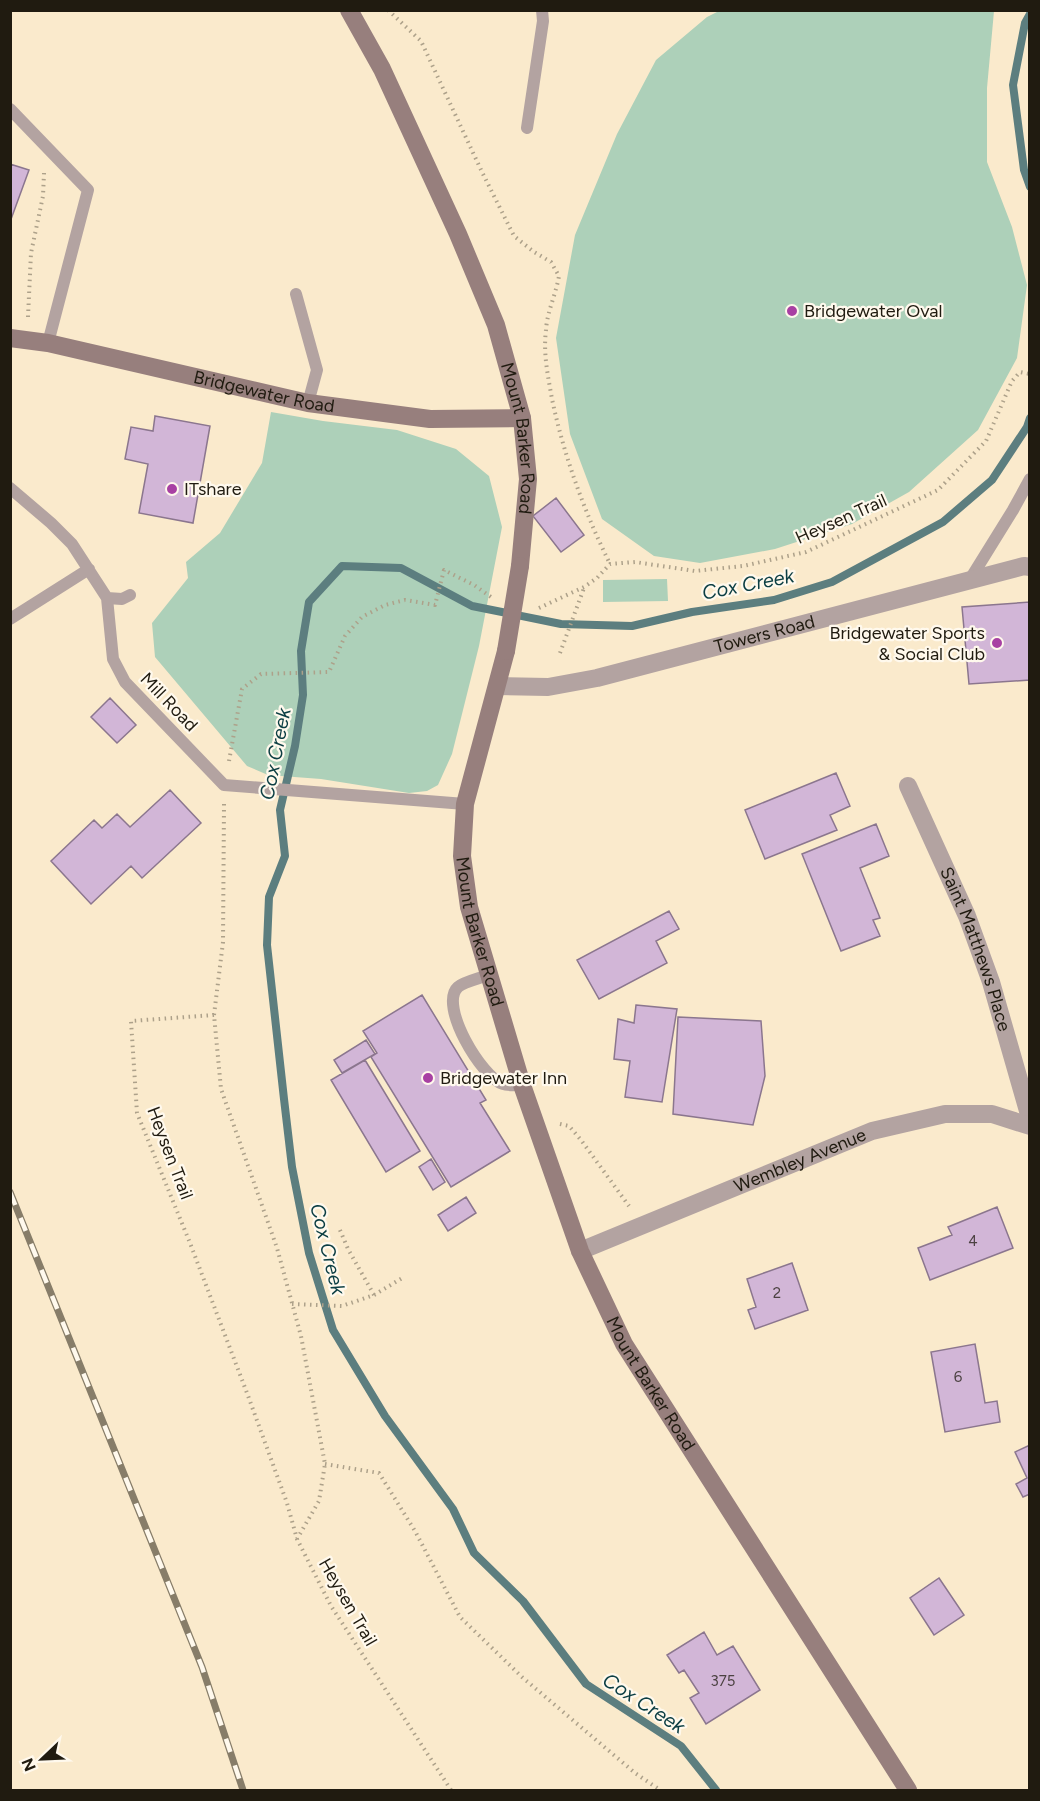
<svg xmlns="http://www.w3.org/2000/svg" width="1040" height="1801" font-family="Figtree,sans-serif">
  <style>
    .green { fill: #add0b9 }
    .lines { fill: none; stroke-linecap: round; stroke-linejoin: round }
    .stream { stroke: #5c7e7f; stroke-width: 8 }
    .building { fill: #d2b6d7; stroke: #8b768e; stroke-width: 1.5 }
    .path { stroke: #ada18a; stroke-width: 4; stroke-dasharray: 1.5 4.5; stroke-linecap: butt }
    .service { stroke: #b3a3a1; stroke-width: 12 }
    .minor { stroke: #b3a3a1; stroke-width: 18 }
    .tertiary { stroke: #b3a3a1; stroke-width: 18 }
    .secondary { stroke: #977f7d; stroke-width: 18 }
    .rail-casing { stroke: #877d69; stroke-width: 7 }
    .rail { stroke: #fff9ed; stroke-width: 4.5; stroke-dasharray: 14; stroke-linecap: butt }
    .secondary-bridge { stroke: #977f7d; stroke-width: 18 }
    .poi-dot { fill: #a840a3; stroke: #fff9ed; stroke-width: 2 }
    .labels { text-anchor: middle; stroke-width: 4.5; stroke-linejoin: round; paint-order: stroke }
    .number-label { font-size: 15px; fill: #4c4242 }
    .poi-label { font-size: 18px; fill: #201b10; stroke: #fff9ed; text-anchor: start }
    .street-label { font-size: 18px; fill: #201b10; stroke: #fff9ed }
    .water-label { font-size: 20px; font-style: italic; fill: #0c3e43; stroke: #fff9ed }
  </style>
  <rect width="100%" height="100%" fill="#faeacc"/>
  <path class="green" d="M721 10 994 11 987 88V162L1012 227 1027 285 1017 358 978 430 909 492 852 524 775 549 700 563 654 556 602 519 570 434 556 338 575 235 617 134 656 60 707 17Z
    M271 412 323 421 397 430 456 449 489 476 502 527 479 646 452 754 438 785 427 791 409 793 321 779 268 775 247 766 155 657 152 623 188 578 186 562 220 533 262 463Z
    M667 579 668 601 603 602V580Z"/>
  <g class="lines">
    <path class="stream" d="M1030 14 1025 23 1013 85 1024 170 1030 187
      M716 1790 681 1746 586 1684 523 1601 474 1553 453 1509 385 1416 333 1330 309 1253 292 1167 284 1099 267 945 269 897 285 856 280 810 295 746 303 695 301 651 309 602 342 566 401 568 472 606 561 624 632 626 692 612 774 600 832 582 943 522 992 480 1027 427 1030 418"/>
  </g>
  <path class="building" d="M10 164 29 170 10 222Z
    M155 416 210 426 193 523 139 513 148 464 125 459 131 427 153 431Z
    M556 498 584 535 561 552 533 516Z
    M1030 602V680L969 684 962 607Z
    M110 698 136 725 117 743 91 717Z
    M836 773 850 806 830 815 837 830 765 859 745 810Z
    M170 790 201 823 142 878 131 866 91 904 51 861 94 820 102 828 117 814 130 827Z
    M876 824 889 856 860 868 880 918 873 920 880 936 841 951 802 854Z
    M669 911 679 929 656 941 667 963 599 999 577 960Z
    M422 995 486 1100 480 1103 510 1151 451 1187 371 1057 377 1053 363 1031Z
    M636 1005 677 1009 662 1102 625 1097 630 1061 614 1059 618 1019 634 1023Z
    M678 1017 761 1021 765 1076 753 1125 673 1114Z
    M366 1040 375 1054 342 1073 334 1060Z
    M365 1060 420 1151 386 1172 331 1080Z
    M431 1159 445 1182 433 1190 419 1167Z
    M466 1197 476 1213 448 1231 438 1215Z
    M997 1207 1013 1248 930 1280 918 1248 952 1235 948 1227Z
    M792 1263 808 1310 755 1329 748 1310 756 1307 747 1279Z
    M975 1344 985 1403 997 1401 1000 1422 945 1432 931 1352Z
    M1030 1445V1494L1023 1497 1016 1484 1027 1478 1015 1452Z
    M939 1578 964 1615 934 1635 910 1598Z
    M704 1632 717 1655 733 1646 760 1690 706 1724 690 1698 699 1693 684 1670 679 1673 667 1655Z"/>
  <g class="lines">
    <path class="path" d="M388 10 421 41 482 172 514 236 534 252 551 262 559 276C556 294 547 312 546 330 543 354 548 376 552 399 564 456 584 511 610 564
      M28 317 31 253 43 196 44 173
      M539 608 584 587 597 578 610 564 635 562 695 571 743 566 806 552 938 490 986 441 1012 381 1020 372 1030 374
      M560 653 584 588
      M229 761 242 689 261 674 329 672 345 636 362 617 385 605 405 600 435 605 444 570 474 585 491 597
      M224 804 223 942 214 1015 221 1089 277 1248 301 1336 325 1464 319 1501 297 1539
      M214 1015 131 1021 137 1113 190 1243 247 1393 287 1503 297 1539 331 1606 451 1790
      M560 1124 569 1126 581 1140 629 1206
      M340 1230 348 1249 374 1295
      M292 1304 342 1306 374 1295 404 1277
      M325 1464 379 1473 415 1531 460 1617 522 1677 635 1773 660 1790"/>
    <path class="service" d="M10 109 88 190 48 343
      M527 128 543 21 542 10
      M296 294 317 370 308 403
      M10 488 51 523 72 544 107 598 113 659 125 682 224 785 465 804
      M969 581 1013 510 1030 479
      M107 598 122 599 130 595
      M10 619 89 569
      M488 975C481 978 463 982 458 987 438 1005 482 1078 503 1084 508 1086 516 1085 522 1085"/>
    <g class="minor">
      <path id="s1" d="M497 686 548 687 597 678 1024 566 1030 567"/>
      <path id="s2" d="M908 786 967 916 991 982 1030 1118"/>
    </g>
    <path class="tertiary" id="s3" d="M580 1251 872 1131 945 1114H992L1030 1126"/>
    <g class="secondary">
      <path id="s4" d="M349 10 382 69 458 234 496 325 522 418 528 479 520 566"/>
      <path id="s5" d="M10 338 48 343 308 403 430 419 522 418"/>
      <path id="s6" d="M506 651 465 804 462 856 469 907 522 1085 580 1251 624 1344 908 1790"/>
    </g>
    <g class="rail-casing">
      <path id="rail" d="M10 1192 202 1667 243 1790"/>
    </g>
    <use href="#rail" class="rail"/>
    <path class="secondary-bridge" d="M506 651 520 566"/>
  </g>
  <g class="poi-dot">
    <circle cx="792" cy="311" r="6"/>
    <circle cx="172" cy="489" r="6"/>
    <circle cx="997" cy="643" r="6"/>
    <circle cx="428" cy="1078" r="6"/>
  </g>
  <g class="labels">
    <g class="number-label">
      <text x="973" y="1246">4</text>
      <text x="777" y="1298">2</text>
      <text x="958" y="1382">6</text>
      <text x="723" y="1686">375</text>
    </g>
    <g class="poi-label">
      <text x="804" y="317">Bridgewater Oval</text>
      <text x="184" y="495">ITshare</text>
      <text x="985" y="639" text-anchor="end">Bridgewater Sports<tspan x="985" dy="21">&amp; Social Club</tspan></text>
      <text x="440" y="1084">Bridgewater Inn</text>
    </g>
    <g class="street-label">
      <text dy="6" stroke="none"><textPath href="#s5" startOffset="260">Bridgewater Road</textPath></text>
      <text dy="6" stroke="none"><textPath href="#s4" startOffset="464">Mount Barker Road</textPath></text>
      <text transform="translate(841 519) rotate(-24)" y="6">Heysen Trail</text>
      <text dy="6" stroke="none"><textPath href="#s1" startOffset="274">Towers Road</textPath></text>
      <text transform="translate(169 702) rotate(46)" y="6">Mill Road</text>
      <text dy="6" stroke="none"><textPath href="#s6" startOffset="288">Mount Barker Road</textPath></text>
      <text dy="6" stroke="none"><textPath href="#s2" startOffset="177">Saint Matthews Place</textPath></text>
      <text transform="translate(170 1153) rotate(69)" y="6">Heysen Trail</text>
      <text dy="6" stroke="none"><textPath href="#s3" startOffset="238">Wembley Avenue</textPath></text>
      <text dy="6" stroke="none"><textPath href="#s6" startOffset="774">Mount Barker Road</textPath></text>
      <text transform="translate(348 1602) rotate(60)" y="6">Heysen Trail</text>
    </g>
    <g class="water-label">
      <text transform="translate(748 584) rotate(-11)" y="7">Cox Creek</text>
      <text transform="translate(275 754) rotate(-79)" y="7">Cox Creek</text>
      <text transform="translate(328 1249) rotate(76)" y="7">Cox Creek</text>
      <text transform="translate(644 1703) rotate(33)" y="7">Cox Creek</text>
    </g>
  </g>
  <rect width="1040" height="1801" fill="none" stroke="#201b10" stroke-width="24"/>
  <g transform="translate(42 1759) rotate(247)" stroke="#fff9ed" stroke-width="4.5" paint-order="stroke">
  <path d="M0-4.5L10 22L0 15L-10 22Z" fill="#201b10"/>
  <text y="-9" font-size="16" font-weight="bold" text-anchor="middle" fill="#201b10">N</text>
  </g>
</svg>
